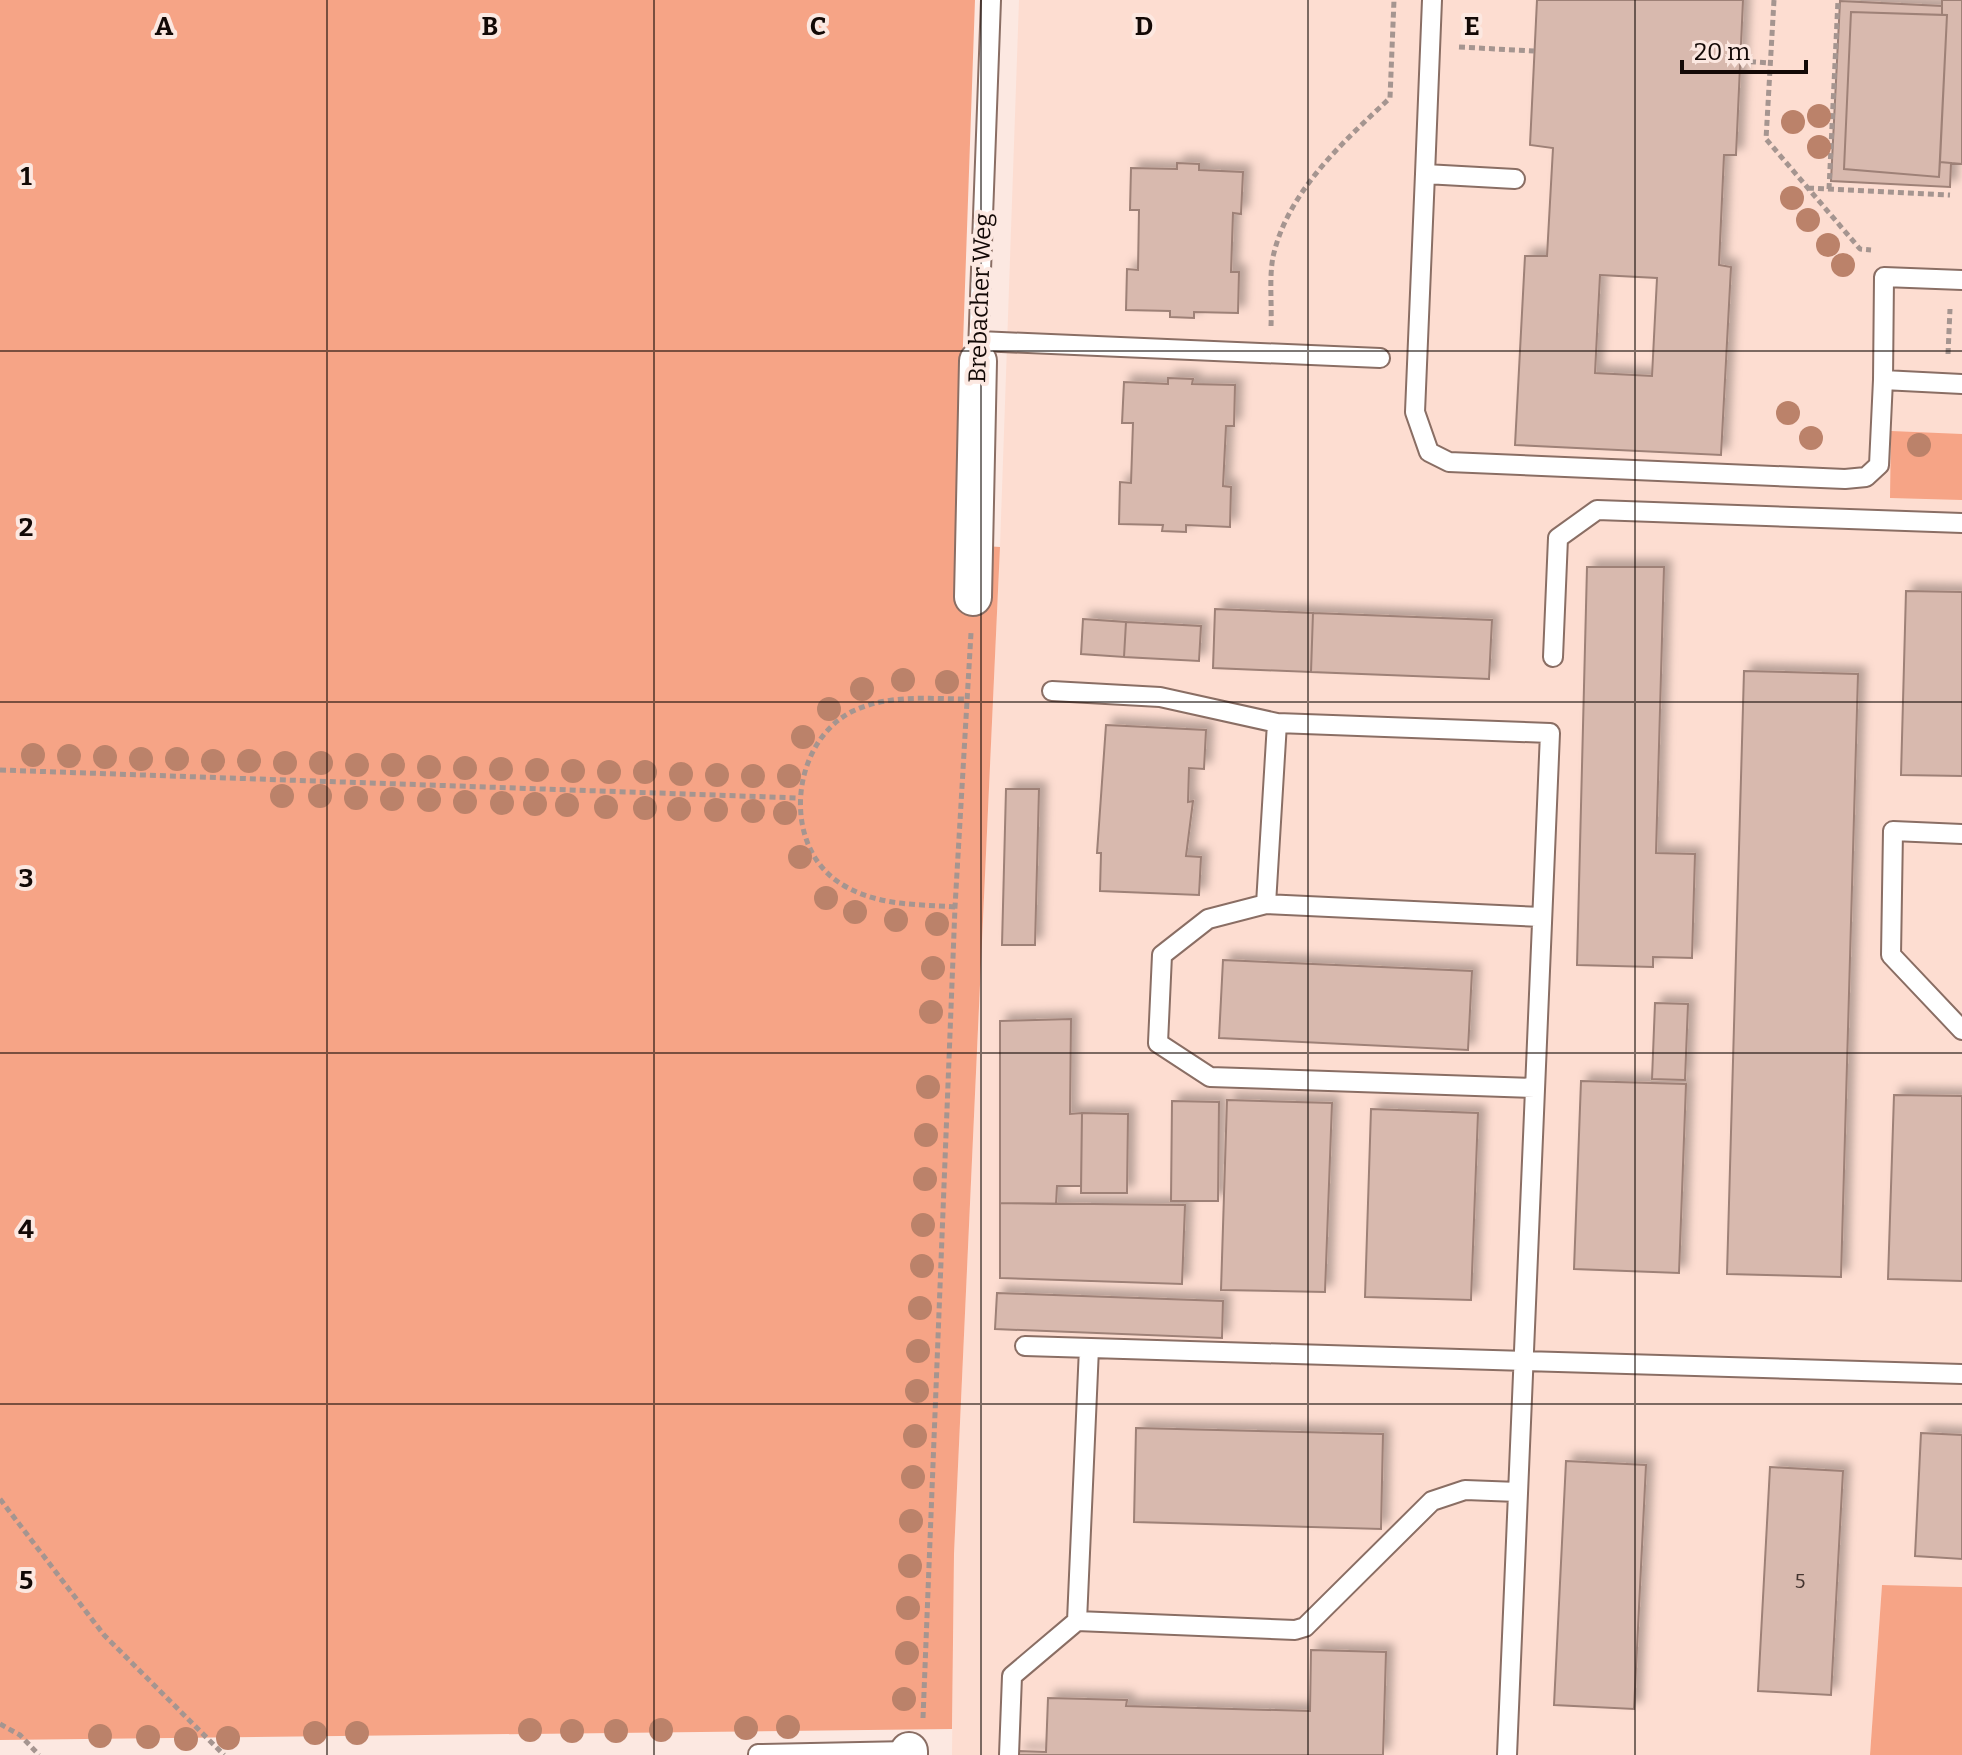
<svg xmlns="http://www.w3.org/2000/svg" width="1962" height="1755" font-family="Bitter,serif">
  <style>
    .built { fill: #fdddd1 }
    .green { fill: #f6a486 }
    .building { fill: #d8b9ae; stroke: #9e8177; stroke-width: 2; fill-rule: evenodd; filter: url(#shadow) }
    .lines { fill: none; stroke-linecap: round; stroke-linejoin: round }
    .service-casing { stroke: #8a6e64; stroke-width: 22 }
    .minor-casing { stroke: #8a6e64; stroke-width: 40 }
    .path { stroke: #a59590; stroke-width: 5; stroke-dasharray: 6 4; stroke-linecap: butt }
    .service { stroke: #fff; stroke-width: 18 }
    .minor { stroke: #fff; stroke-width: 36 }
    .tree { fill: #bb826a }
    .grid { fill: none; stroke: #130906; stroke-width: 2; stroke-opacity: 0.55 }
    .labels { text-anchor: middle; stroke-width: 8; stroke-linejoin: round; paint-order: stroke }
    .number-label { font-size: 20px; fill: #443530 }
    .street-label { font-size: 24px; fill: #130906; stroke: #fce8e1 }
    .grid-label { font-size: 26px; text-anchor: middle; font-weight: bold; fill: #130906; stroke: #fce8e1; stroke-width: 8; stroke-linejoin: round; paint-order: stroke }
  </style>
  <defs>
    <filter id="shadow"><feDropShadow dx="7" dy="-7" stdDeviation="4" flood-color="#0004"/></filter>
  </defs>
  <rect width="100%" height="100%" fill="#fce8e1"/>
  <path class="built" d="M1019 0H1962V1587L1882 1585 1870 1755H952L954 1554 1000 547Z"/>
  <path class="green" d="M0 0H975L956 544 1000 547 954 1554 952 1729 0 1740Z
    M1891 431 1962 434V500L1890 498Z
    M1882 1585 1962 1587V1755H1870Z"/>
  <path class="building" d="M1537 0H1743L1736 155H1724L1719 265 1731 267 1721 455 1515 445 1525 256H1547L1553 148 1530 145ZM1600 275 1657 278 1652 376 1595 373Z
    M1942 0H1962V164L1940 162 1947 15H1942Z
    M1840 1 1942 6V15L1851 12 1844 169 1939 177 1940 162 1951 163 1950 187 1831 181Z
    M1851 12 1947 15 1939 177 1844 169Z
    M1177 163 1199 164V170L1243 172 1241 214 1233 213 1231 272H1239L1238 313 1194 312V318L1170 317V311L1126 310 1127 269 1138 270 1139 210H1130L1131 168 1177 169Z
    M1168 378 1193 379 1192 384 1235 385 1234 426H1226L1223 486 1231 487 1230 527 1186 525V532L1162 531 1163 525 1119 524 1120 482 1131 483 1133 423H1122L1124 382 1168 384Z
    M1587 567H1664L1656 853 1695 854 1692 958 1653 957V967L1577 965Z
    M1906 591 1962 592V776L1901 775Z
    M1215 609 1313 613 1311 672 1213 668Z
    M1313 613 1492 620 1489 679 1311 672Z
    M1083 619 1126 622 1124 657 1081 654Z
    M1126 622 1201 626 1199 661 1124 657Z
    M1744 671 1858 674 1841 1277 1727 1274Z
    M1106 725 1206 730 1204 769 1189 768 1188 802 1193 801 1186 856 1201 857 1199 895 1100 891 1101 853H1097Z
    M1006 789H1039L1035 945H1002Z
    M1223 960 1472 971 1468 1050 1219 1038Z
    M1655 1003 1688 1004 1685 1080 1652 1079Z
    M1071 1019 1070 1114 1082 1113 1081 1186H1057L1056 1204 1000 1203V1021Z
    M1581 1081 1686 1084 1679 1273 1574 1269Z
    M1894 1095 1962 1096V1281L1888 1279Z
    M1227 1100 1332 1103 1325 1292 1221 1290Z
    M1172 1101 1219 1102 1218 1201H1171Z
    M1371 1109 1478 1113 1471 1300 1365 1297Z
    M1082 1113 1128 1114 1127 1193H1081Z
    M1000 1203 1185 1205 1182 1284 1000 1278Z
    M997 1293 1223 1301 1222 1338 995 1329Z
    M1136 1428 1383 1434 1381 1529 1134 1522Z
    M1921 1433 1962 1435V1559L1915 1556Z
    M1566 1461 1646 1465 1634 1709 1554 1705Z
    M1770 1467 1843 1471 1831 1695 1758 1691Z
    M1311 1650 1386 1652 1383 1755H1018L1019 1751 1046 1752 1048 1698 1127 1700 1126 1706 1310 1711Z"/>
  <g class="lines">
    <g class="service-casing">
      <path id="service" d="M1425 174 1432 0
        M1515 179 1425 174 1415 412 1429 452 1449 462 1845 479 1866 477 1879 465 1883 380
        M1962 280 1884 277 1883 380 1962 384
        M979 341 1380 358
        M978 351 991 0
        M1553 657 1558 538 1597 510 1962 523
        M1052 691 1160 697 1277 723
        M1962 834 1893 831 1891 955 1962 1030
        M1266 904 1208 919 1162 955 1158 1043 1210 1077 1535 1088
        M1025 1346 1962 1374
        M1077 1621 1295 1630 1305 1627 1432 1501 1465 1490 1518 1492
        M758 1754 909 1751
        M1009 1755 1012 1676 1077 1621 1089 1348
        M1507 1755 1550 733 1277 723 1266 904 1542 917"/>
    </g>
    <g class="minor-casing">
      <path id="minor" d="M973 597 978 361
        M909 1751V1755"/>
    </g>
    <path class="path" d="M1774 0 1766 139 1860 249 1871 250
      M1459 47 1534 51
      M1740 61 1770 63
      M1808 188 1950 195
      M1829 189 1838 0
      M1271 326C1272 304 1269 278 1273 257 1287 192 1344 141 1390 98L1394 0
      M1948 354 1950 309
      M0 770 799 798
      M955 907C916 904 878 906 843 885 780 848 790 742 853 711 889 694 929 699 967 699
      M0 1499 104 1635 224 1755
      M923 1718 955 907 971 633
      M0 1724 20 1735 39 1755"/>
    <use href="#service" class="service"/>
    <use href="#minor" class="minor"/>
  </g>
  <g class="tree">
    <circle cx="1819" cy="116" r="12"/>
    <circle cx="1793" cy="122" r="12"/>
    <circle cx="1819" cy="147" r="12"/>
    <circle cx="1792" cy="198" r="12"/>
    <circle cx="1808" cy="220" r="12"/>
    <circle cx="1828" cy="245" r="12"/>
    <circle cx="1843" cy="265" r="12"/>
    <circle cx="1788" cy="413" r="12"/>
    <circle cx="1811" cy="438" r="12"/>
    <circle cx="1919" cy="445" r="12"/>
    <circle cx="903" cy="680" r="12"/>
    <circle cx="947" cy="682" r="12"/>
    <circle cx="862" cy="689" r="12"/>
    <circle cx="829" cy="709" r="12"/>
    <circle cx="803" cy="737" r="12"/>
    <circle cx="33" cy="755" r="12"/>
    <circle cx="69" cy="756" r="12"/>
    <circle cx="105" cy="757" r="12"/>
    <circle cx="141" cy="759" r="12"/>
    <circle cx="177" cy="759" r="12"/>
    <circle cx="213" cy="761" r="12"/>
    <circle cx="249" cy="761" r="12"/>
    <circle cx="285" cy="763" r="12"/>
    <circle cx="321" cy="763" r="12"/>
    <circle cx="357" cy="765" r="12"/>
    <circle cx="393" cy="765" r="12"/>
    <circle cx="429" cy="767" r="12"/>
    <circle cx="465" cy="768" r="12"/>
    <circle cx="501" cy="769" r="12"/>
    <circle cx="537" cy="770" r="12"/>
    <circle cx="573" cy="771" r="12"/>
    <circle cx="609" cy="772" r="12"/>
    <circle cx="645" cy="772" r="12"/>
    <circle cx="681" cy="774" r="12"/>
    <circle cx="717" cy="775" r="12"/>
    <circle cx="753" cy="776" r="12"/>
    <circle cx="789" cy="776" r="12"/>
    <circle cx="282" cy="796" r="12"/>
    <circle cx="320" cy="796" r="12"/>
    <circle cx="356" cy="798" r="12"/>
    <circle cx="392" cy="799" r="12"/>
    <circle cx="429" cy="800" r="12"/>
    <circle cx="465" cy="802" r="12"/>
    <circle cx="502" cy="803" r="12"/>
    <circle cx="535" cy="804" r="12"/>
    <circle cx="567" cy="805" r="12"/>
    <circle cx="606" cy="807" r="12"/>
    <circle cx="645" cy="808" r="12"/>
    <circle cx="679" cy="809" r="12"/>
    <circle cx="716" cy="810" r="12"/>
    <circle cx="753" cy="811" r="12"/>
    <circle cx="785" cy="813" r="12"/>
    <circle cx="800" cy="857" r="12"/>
    <circle cx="826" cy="898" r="12"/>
    <circle cx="855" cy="912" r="12"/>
    <circle cx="896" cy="920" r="12"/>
    <circle cx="937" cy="924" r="12"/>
    <circle cx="933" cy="968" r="12"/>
    <circle cx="931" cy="1012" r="12"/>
    <circle cx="928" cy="1087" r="12"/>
    <circle cx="926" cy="1135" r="12"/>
    <circle cx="925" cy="1179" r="12"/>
    <circle cx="923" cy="1225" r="12"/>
    <circle cx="922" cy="1266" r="12"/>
    <circle cx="920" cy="1308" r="12"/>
    <circle cx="918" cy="1351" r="12"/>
    <circle cx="917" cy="1391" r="12"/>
    <circle cx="915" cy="1436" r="12"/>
    <circle cx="913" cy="1477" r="12"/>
    <circle cx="911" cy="1521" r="12"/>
    <circle cx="910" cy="1566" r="12"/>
    <circle cx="908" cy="1608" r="12"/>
    <circle cx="907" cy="1653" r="12"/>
    <circle cx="904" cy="1699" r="12"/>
    <circle cx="788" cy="1727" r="12"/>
    <circle cx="746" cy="1728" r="12"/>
    <circle cx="530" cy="1730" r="12"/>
    <circle cx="661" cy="1730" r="12"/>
    <circle cx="572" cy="1731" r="12"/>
    <circle cx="616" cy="1731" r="12"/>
    <circle cx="315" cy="1733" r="12"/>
    <circle cx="357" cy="1733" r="12"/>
    <circle cx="100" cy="1736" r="12"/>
    <circle cx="148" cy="1737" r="12"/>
    <circle cx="228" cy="1738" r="12"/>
    <circle cx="186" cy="1739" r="12"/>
  </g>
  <path class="grid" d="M327 0V1755M654 0V1755M981 0V1755M1308 0V1755M1635 0V1755M0 351H1962M0 702H1962M0 1053H1962M0 1404H1962"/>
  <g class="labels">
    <g class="number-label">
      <text x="1800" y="1588">5</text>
    </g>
    <g class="street-label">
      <text transform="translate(980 298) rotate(-88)" y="8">Brebacher Weg</text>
    </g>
  </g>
  <g class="grid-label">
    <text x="164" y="35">A</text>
    <text x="490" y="35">B</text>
    <text x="818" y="35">C</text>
    <text x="1144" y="35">D</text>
    <text x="1472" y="35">E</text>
    <text x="26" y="185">1</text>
    <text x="26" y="536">2</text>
    <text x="26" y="887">3</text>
    <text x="26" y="1238">4</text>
    <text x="26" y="1589">5</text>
  </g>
  <path d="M1682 60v12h124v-12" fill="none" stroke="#130906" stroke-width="4"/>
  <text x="1694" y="60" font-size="24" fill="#130906" stroke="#fce8e1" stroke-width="6" paint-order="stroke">20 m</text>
</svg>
